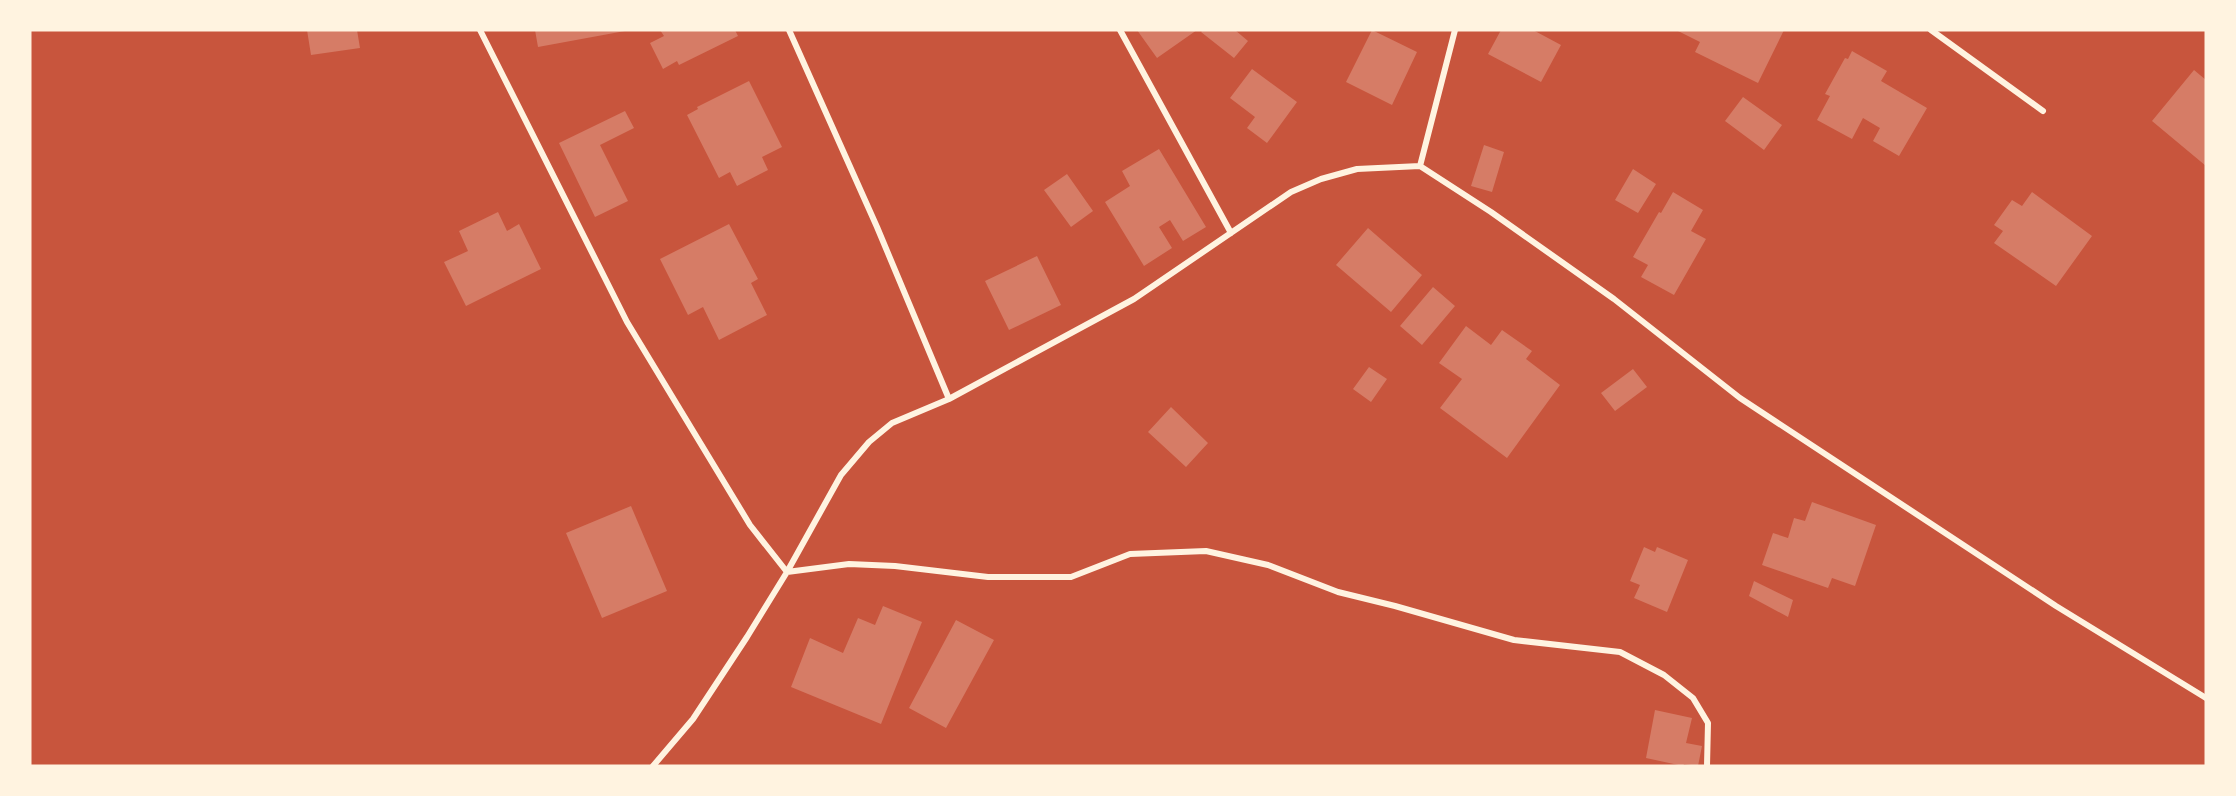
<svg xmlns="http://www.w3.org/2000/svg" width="2236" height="796" font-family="Karla,sans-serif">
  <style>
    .building { fill: #d67c66 }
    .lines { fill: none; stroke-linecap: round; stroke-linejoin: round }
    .minor { stroke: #fff3e0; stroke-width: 6 }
  </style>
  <rect width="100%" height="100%" fill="#c8553d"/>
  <path class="building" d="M307 30H357L360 48 311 55Z
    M535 30H625V31L538 47Z
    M660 30H735L738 36 679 65 677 61 663 69 650 43 664 36Z
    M1137 30H1197L1157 58Z
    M1203 30H1235L1248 41 1234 58 1201 32Z
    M1372 30 1417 52 1392 105 1346 82Z
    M1501 30H1533L1561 45 1541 82 1488 54Z
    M1676 30H1784L1758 83 1695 52 1700 42Z
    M1852 51 1887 71 1881 81 1927 108 1899 156 1873 141 1880 128 1863 118 1852 139 1817 120 1830 96 1825 94 1845 58 1848 59Z
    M1252 69 1297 102 1267 143 1247 128 1255 117 1230 98Z
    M2194 70 2206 80V166L2152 121Z
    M749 81 782 147 762 157 768 170 737 186 730 172 719 178 687 115 698 109 697 107Z
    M1743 97 1782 125 1764 150 1725 121Z
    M625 111 634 128 600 145 628 201 595 217 559 143Z
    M1484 145 1504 152 1492 192 1471 186Z
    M1159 149 1206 227 1183 241 1170 220 1159 227 1172 248 1144 266 1105 202 1130 186 1122 171Z
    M1633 169 1656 184 1638 213 1615 200Z
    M1067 174 1093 211 1071 227 1044 190Z
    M1673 192 1703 210 1691 231 1706 239 1674 295 1641 277 1648 265 1633 257 1659 212 1661 213Z
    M2032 192 2092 236 2056 286 1994 243 2003 231 1994 225 2012 200 2022 206Z
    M498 212 507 231 519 224 541 269 466 306 444 262 468 251 459 231Z
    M729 224 758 279 751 283 767 315 719 340 703 307 688 315 660 259Z
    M1368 228 1422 275 1391 312 1336 265Z
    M1037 256 1061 305 1009 330 985 281Z
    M1433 287 1455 306 1422 345 1400 326Z
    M1466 326 1491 345 1502 330 1532 351 1526 359 1560 385 1507 458 1440 408 1462 379 1439 363Z
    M1369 367 1387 379 1371 402 1353 389Z
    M1633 369 1647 387 1615 411 1601 393Z
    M1171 407 1208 443 1186 467 1148 432Z
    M1812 502 1876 525 1855 586 1832 578 1828 588 1762 565 1773 533 1788 538 1794 518 1805 521Z
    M631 506 667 591 602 618 566 533Z
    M1644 547 1655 552 1657 547 1688 560 1667 612 1634 598 1640 585 1630 581Z
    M1754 581 1793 600 1788 617 1749 596Z
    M883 606 922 622 881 724 791 687 810 638 843 653 858 618 875 625Z
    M956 620 994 640 946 728 909 708Z
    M1655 710 1692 718 1686 743 1702 746 1698 766 1684 764 1683 766 1646 758Z"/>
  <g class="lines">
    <path class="minor" d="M480 30 627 322 750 525 787 572 849 564 895 566 988 577H1071L1130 554 1206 551 1268 565 1338 592 1395 606 1514 640 1620 652 1664 675 1693 698 1708 723 1707 766
      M789 30 877 227 949 399
      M1120 30 1231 233
      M1931 30 2043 111
      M1420 166 1455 30
      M653 766 693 719 747 637 787 572 841 475 869 442 892 423 949 399 1134 299 1291 192 1321 179 1357 169 1420 166 1491 212 1614 299 1740 398 2056 606 2206 698"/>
  </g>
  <rect width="2236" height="796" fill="none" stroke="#fff3e0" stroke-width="63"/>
</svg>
